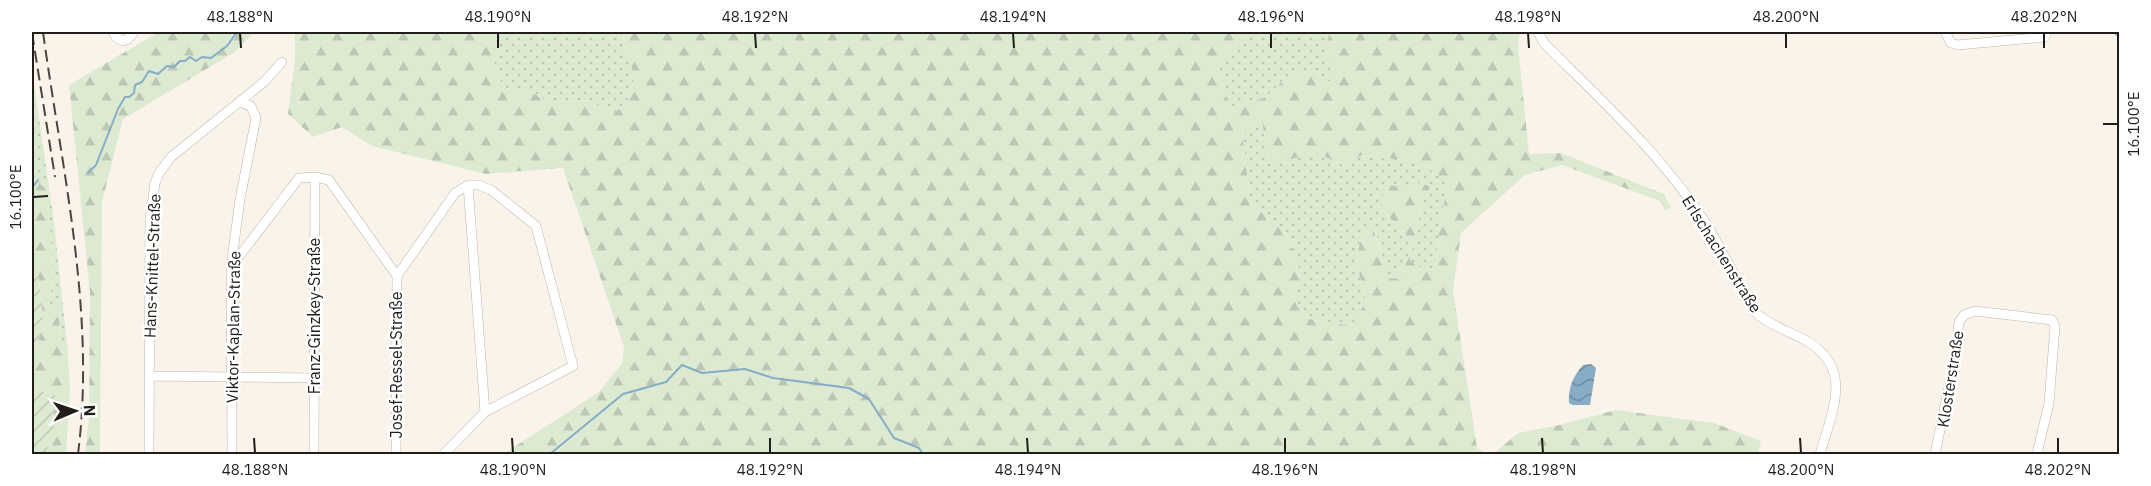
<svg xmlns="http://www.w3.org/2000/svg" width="2151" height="486" font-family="'IBM Plex Sans',sans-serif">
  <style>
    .grass { fill: url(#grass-dots) }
    .forest { fill: url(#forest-firs); fill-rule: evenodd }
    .garden { fill: url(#garden-furrows) }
    .water { fill: url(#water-waves) }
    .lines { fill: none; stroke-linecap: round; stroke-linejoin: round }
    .stream { stroke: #86acc6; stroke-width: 2 }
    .minor-casing { stroke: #bcb5ad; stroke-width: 10 }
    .minor { stroke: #fff; stroke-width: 9 }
    .rail { stroke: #494541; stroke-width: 2; stroke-dasharray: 12 6; stroke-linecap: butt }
    .ticks { fill: none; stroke: #201d1a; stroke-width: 2 }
    .labels { text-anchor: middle; stroke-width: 5; stroke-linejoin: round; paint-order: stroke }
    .street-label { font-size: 16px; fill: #201d1a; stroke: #fff }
    .neatline { fill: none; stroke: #201d1a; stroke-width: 2 }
    .ticks-label { font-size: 15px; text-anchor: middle; fill: #201d1a }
  </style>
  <defs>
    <pattern id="grass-dots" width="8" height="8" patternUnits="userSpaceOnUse" patternTransform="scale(1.5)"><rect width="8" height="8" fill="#ddead2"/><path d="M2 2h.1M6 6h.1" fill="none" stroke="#bdc8b4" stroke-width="1.8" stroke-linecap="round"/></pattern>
    <pattern id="forest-firs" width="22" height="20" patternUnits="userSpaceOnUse" patternTransform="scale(1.5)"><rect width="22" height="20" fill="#ddead2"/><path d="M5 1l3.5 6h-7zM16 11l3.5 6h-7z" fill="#bdc8b4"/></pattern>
    <pattern id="garden-furrows" width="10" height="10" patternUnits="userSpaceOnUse" patternTransform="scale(1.5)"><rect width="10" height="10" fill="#ddead2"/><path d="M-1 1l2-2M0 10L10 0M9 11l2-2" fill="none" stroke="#bdc8b4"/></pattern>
    <pattern id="water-waves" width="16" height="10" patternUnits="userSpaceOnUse" patternTransform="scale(1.5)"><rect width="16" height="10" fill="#86acc6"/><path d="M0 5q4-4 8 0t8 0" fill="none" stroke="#6d8ba0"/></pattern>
  </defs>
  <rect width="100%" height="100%" fill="#faf3ea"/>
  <path class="grass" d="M501 32H624L623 50 631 63 634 76 629 99 617 111 605 110 589 100 551 103 533 93 505 88 493 69Z
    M1243 32H1330L1325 46 1336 80 1325 82 1314 70 1287 77 1266 97 1228 109 1218 63 1234 50Z
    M33 77 54 222 68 354 60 346 59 306 49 309 53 268 47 189 32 178 33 101 32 79Z
    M1262 121 1269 163 1317 153 1343 165 1362 155 1419 162 1449 182 1439 224 1436 266 1425 272 1410 260 1422 203 1429 187 1421 182 1381 209C1409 238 1421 240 1397 279L1388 278 1375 230 1362 232 1356 262 1366 301 1352 326 1310 319 1294 299 1301 275 1287 235 1250 200 1242 131Z"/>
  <path class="forest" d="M159 32H255L235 52 123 119 102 202 100 454H85L89 418 90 293 69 85Z
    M295 32H501L493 69 505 88 533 93 551 103 589 100 605 110 617 111 629 99 634 76 631 63 623 50 624 32H1243L1234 50 1218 63 1229 109 1266 97 1287 77 1314 70 1325 82 1336 80 1325 46 1330 32H1520L1518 45 1529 154 1561 153 1664 194 1671 208 1665 210 1660 201 1562 165 1525 175 1461 233 1453 291 1477 448 1487 454H505L511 449 599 392 622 363 624 347 563 168 486 174 372 146 342 127 313 137 288 114 295 58ZM1262 121 1269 164 1317 153 1343 165 1362 155 1418 162 1449 182 1439 224 1436 266 1425 272 1410 260 1422 203 1430 187 1421 182 1408 190 1384 183 1381 209C1409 238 1421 240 1397 279L1389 278 1374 230 1362 232 1356 262 1366 301 1352 326 1310 319 1294 299 1301 275 1287 235 1250 200 1242 131Z
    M32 178 47 189 53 268 49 308 59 305 60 346 68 354 70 388 66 454H54V448L38 447V442L53 410 54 395 32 389V359L43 325 38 267H32Z
    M1616 410 1714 423 1761 441 1758 454H1493L1518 433 1555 426Z"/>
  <path class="garden" d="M38 266 43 325 32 359V267Z
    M32 389 55 395 53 439 38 442V446L55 448 54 454H32Z"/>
  <path class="water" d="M1591 364 1596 368 1590 405H1573L1569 403C1568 388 1573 376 1583 365Z"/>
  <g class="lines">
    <path class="stream" d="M2113 32 2120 37
      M88 173 96 165 118 109 125 97H129L134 93 135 85 142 82 149 71 158 74 167 66 174 67 180 61H185L190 57 196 61 202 57 211 58 227 46 237 32
      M32 188 38 180
      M550 454 623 394 666 382 682 365 702 373 745 369 773 378 849 388 869 399 894 438 919 448 923 454"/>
    <g class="minor-casing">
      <path id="minor" d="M113 32 116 37 123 41 128 39 134 32
        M1538 32 1544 43C1601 100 1663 156 1707 225 1725 254 1738 285 1756 313 1771 326 1788 331 1805 340 1855 368 1832 411 1820 454
        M1945 32 1951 43 1958 45 2045 37 2047 32
        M468 185 485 412
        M231 267 299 178 315 177 329 180 397 276 455 193 468 185H479L491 190 536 226 573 366 485 412 444 454
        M149 376 314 378
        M149 454 150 219 155 183 159 173 171 157 264 82 282 62
        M232 454 231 267 240 199 256 118 251 106 240 102
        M314 454 315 177
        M396 454 397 276
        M1935 454 1955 358 1959 322 1964 315 1975 311 2052 320 2055 326 2049 403 2037 454"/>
    </g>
    <use href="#minor" class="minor"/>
    <path class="rail" d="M43 32C62 171 96 313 78 454
      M32 33 55 177"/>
  </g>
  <path class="ticks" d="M240 33 241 48M498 33V48M755 33 756 48M1013 33 1014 48M1271 33V48M1528 33 1529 48M1786 33V48M2044 33V48M2103 124H2118M33 197 48 196M254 438 255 453M512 438 513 453M770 438V453M1027 438 1028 453M1285 438V453M1542 438 1543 453M1800 438 1801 453M2058 438V453"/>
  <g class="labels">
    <g class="street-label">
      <text transform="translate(1722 254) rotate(58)" y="6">Erlschachenstraße</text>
      <text transform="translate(152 266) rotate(-88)" y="6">Hans-Knittel-Straße</text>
      <text transform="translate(314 316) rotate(-90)" y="6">Franz-Ginzkey-Straße</text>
      <text transform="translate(233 327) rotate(-89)" y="6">Viktor-Kaplan-Straße</text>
      <text transform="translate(396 365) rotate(-90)" y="6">Josef-Ressel-Straße</text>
      <text transform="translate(1950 379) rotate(-81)" y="6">Klosterstraße</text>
    </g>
  </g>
  <rect width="2151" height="486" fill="none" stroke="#ffffff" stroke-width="66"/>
  <g transform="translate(75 411) rotate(88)" stroke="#ffffff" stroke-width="4.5" paint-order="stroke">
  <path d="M0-4.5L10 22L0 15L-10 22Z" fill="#201d1a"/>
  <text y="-9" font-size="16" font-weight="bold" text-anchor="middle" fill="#201d1a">N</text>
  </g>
  <rect x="33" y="33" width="2085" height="420" class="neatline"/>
  <g class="ticks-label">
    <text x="240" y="22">48.188°N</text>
    <text x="498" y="22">48.190°N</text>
    <text x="755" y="22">48.192°N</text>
    <text x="1013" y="22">48.194°N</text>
    <text x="1271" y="22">48.196°N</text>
    <text x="1528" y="22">48.198°N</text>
    <text x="1786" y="22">48.200°N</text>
    <text x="2044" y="22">48.202°N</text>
    <text transform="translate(2134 124) rotate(-90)" y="5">16.100°E</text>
    <text transform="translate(16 197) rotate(-90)" y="5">16.100°E</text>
    <text x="255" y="475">48.188°N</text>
    <text x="513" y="475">48.190°N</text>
    <text x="770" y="475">48.192°N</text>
    <text x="1028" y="475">48.194°N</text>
    <text x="1285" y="475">48.196°N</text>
    <text x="1543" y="475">48.198°N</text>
    <text x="1801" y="475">48.200°N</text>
    <text x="2058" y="475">48.202°N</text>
  </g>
</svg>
